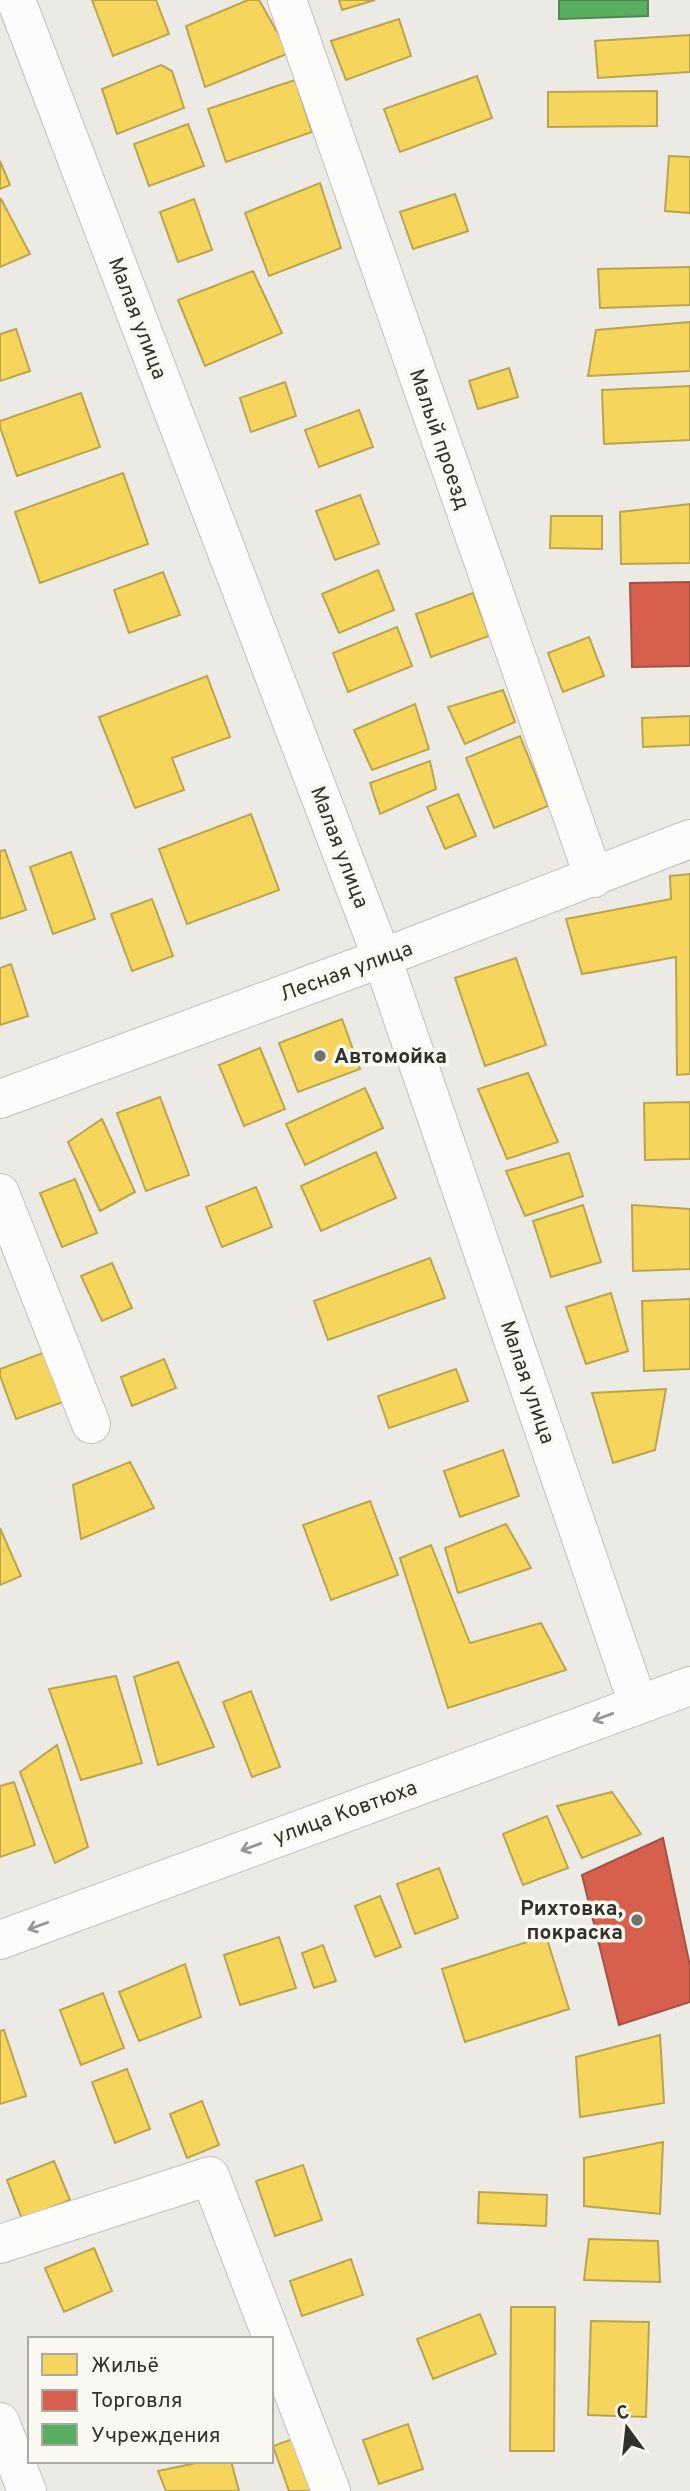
<svg xmlns="http://www.w3.org/2000/svg" width="690" height="2491" font-family="Overpass,sans-serif">
  <style>
    .homes { fill: #f6d55c; stroke: #bba44e; stroke-width: 2 }
    .shops { fill: #d6604d; stroke: #a45243; stroke-width: 2 }
    .public { fill: #5aae61; stroke: #4e8851; stroke-width: 2 }
    .lines { fill: none; stroke-linecap: round; stroke-linejoin: round }
    .minor-casing { stroke: #c0bfbc; stroke-width: 40 }
    .minor { stroke: #fcfcfb; stroke-width: 38 }
    .oneway { stroke: #969694 }
    .poi-dot { fill: #72716d; stroke: #faf9f1; stroke-width: 2.5 }
    .labels { text-anchor: middle; stroke-width: 7; stroke-linejoin: round; paint-order: stroke }
    .street-label { font-size: 21px; fill: #31302d; stroke: #faf9f1 }
    .poi-label { font-size: 21px; font-weight: bold; fill: #31302d; stroke: #faf9f1; text-anchor: start }
  </style>
  <rect width="100%" height="100%" fill="#ebeae5"/>
  <path class="homes" d="M92 0H156L169 34 113 56Z
    M248 0H259L289 53 205 87 186 26Z
    M339 0H375L342 10Z
    M399 19 411 56 346 80 331 41Z
    M690 35V72L598 78 595 41Z
    M161 65 172 71 184 108 117 134 102 89Z
    M477 76 492 118 400 152 384 109Z
    M295 80 312 132 226 162 208 109Z
    M657 91V126L548 127V92Z
    M188 124 204 166 149 186 134 144Z
    M669 156 690 157V213L665 211Z
    M0 161 10 185 0 189Z
    M320 183 341 248 269 276 245 213Z
    M455 194 468 231 413 249 400 212Z
    M1 199 30 254 0 267V200Z
    M194 199 212 250 178 262 160 212Z
    M690 267V305L600 308 598 269Z
    M253 271 282 333 205 366 178 300Z
    M690 322V371L588 376 596 330Z
    M16 329 30 371 0 381V334Z
    M509 368 518 397 478 409 469 381Z
    M285 382 296 416 251 432 240 398Z
    M690 386V440L604 444 602 390Z
    M81 393 100 447 17 476 0 427V421Z
    M359 410 373 447 319 467 305 430Z
    M123 473 148 544 40 583 15 512Z
    M360 495 379 544 335 560 316 511Z
    M690 504V563L621 564 620 512Z
    M551 516H602V549L550 548Z
    M378 570 394 610 339 633 322 594Z
    M163 572 180 615 129 633 114 590Z
    M473 593 489 636 431 657 416 614Z
    M397 627 412 666 348 692 333 653Z
    M589 637 604 676 563 692 548 653Z
    M207 676 230 737 172 758 184 790 135 808 99 717Z
    M503 690 515 722 465 744 448 707Z
    M415 704 429 749 372 770 354 730Z
    M690 716V745L643 747 642 718Z
    M520 736 548 806 494 828 466 758Z
    M430 761 436 789 380 814 370 783Z
    M458 794 476 836 445 849 427 807Z
    M251 814 279 890 187 924 159 849Z
    M5 850 26 910 0 919V851Z
    M71 852 95 919 53 934 30 867Z
    M690 874V1074L677 1075 676 957 582 974 566 919 671 899 670 876Z
    M152 899 173 956 132 971 111 914Z
    M516 958 546 1045 485 1066 455 978Z
    M11 964 28 1016 0 1025V968Z
    M342 1019 360 1069 298 1092 279 1043Z
    M260 1048 285 1109 244 1126 219 1065Z
    M528 1073 558 1142 507 1159 478 1089Z
    M365 1088 383 1128 305 1165 286 1124Z
    M160 1097 189 1175 146 1191 117 1113Z
    M690 1102V1159L645 1160 644 1103Z
    M102 1119 135 1192 100 1211 68 1142Z
    M376 1152 396 1198 321 1231 301 1186Z
    M569 1153 583 1196 525 1216 506 1171Z
    M75 1179 97 1233 62 1247 40 1193Z
    M256 1187 272 1227 222 1247 206 1207Z
    M583 1205 601 1262 551 1277 533 1221Z
    M632 1205 690 1209V1269L633 1271Z
    M430 1258 445 1298 328 1340 314 1301Z
    M112 1263 132 1308 102 1321 81 1276Z
    M611 1293 628 1351 586 1364 566 1307Z
    M690 1299V1369L644 1371 642 1301Z
    M48 1351 66 1401 16 1419 0 1376V1369Z
    M164 1359 176 1388 132 1406 121 1377Z
    M456 1369 468 1401 389 1428 378 1396Z
    M666 1389 655 1450 613 1463 592 1393Z
    M503 1450 519 1496 460 1517 444 1471Z
    M130 1462 154 1508 81 1539 73 1485Z
    M370 1501 398 1575 331 1600 303 1525Z
    M506 1524 531 1568 458 1593 445 1548Z
    M0 1528 21 1576 0 1585Z
    M431 1545 470 1643 541 1623 566 1670 448 1708 400 1558Z
    M178 1662 214 1747 158 1765 134 1677Z
    M116 1676 142 1763 81 1780 49 1689Z
    M251 1691 280 1767 252 1777 223 1702Z
    M57 1745 88 1847 55 1863 20 1772Z
    M14 1782 35 1845 0 1857V1786Z
    M612 1792 641 1834 582 1858 557 1806Z
    M547 1816 568 1868 523 1885 503 1834Z
    M439 1868 458 1918 415 1934 397 1884Z
    M380 1896 401 1947 375 1957 355 1906Z
    M546 1936 569 2009 465 2042 442 1969Z
    M279 1937 296 1988 240 2005 224 1955Z
    M323 1945 336 1981 314 1988 302 1953Z
    M185 1964 201 2017 139 2041 119 1992Z
    M103 1993 124 2048 81 2065 60 2010Z
    M4 2030 26 2096 0 2104V2031Z
    M660 2035 664 2103 580 2117 576 2057Z
    M127 2069 150 2129 115 2143 92 2082Z
    M202 2101 219 2145 187 2158 170 2114Z
    M663 2142 660 2214 584 2206V2158Z
    M54 2161 70 2200 22 2219 7 2180Z
    M303 2165 322 2220 275 2236 256 2181Z
    M479 2192 547 2195 546 2226 478 2223Z
    M589 2239 658 2241 660 2282 584 2280Z
    M94 2248 112 2291 64 2312 45 2268Z
    M351 2259 363 2295 302 2316 290 2281Z
    M511 2307H555L554 2451H510Z
    M480 2314 496 2354 433 2379 417 2339Z
    M591 2321 649 2322 646 2417 588 2415Z
    M408 2424 423 2469 379 2484 363 2440Z
    M304 2435 324 2491H289L273 2446Z
    M206 2461H231L239 2491H166L158 2471Z"/>
  <path class="shops" d="M690 582V666L632 667 630 583Z
    M663 1838 690 1966V2002L619 2025 582 1875Z"/>
  <path class="public" d="M559 0H648V16L559 19Z"/>
  <g class="lines">
    <g class="minor-casing">
      <path id="minor" d="M16 0 382 958 638 1704
        M287 0 594 878
        M0 1099 382 958 690 839
        M0 1193 91 1424
        M0 1940 690 1686
        M0 2244 210 2176 331 2491
        M0 2422 27 2491"/>
    </g>
    <use href="#minor" class="minor"/>
  </g>
  <defs><path id="oneway-shaft" d="M-6 0H5M1.5-3L5.5 0L1.5 3" fill="none" stroke-width="1.6" stroke-linecap="round" stroke-linejoin="round" transform="scale(1.75)"/></defs>
  <g class="oneway">
    <use href="#oneway-shaft" transform="translate(603 1717) rotate(160)"/>
    <use href="#oneway-shaft" transform="translate(251 1847) rotate(160)"/>
    <use href="#oneway-shaft" transform="translate(38 1926) rotate(160)"/>
  </g>
  <g class="poi-dot">
    <circle cx="320" cy="1056" r="7"/>
    <circle cx="637" cy="1920" r="7"/>
  </g>
  <g class="labels">
    <g class="street-label">
      <text transform="translate(138 318) rotate(69)" y="7">Малая улица</text>
      <text transform="translate(440 439) rotate(71)" y="7">Малый проезд</text>
      <text transform="translate(340 847) rotate(69)" y="7">Малая улица</text>
      <text transform="translate(346 971) rotate(-20)" y="7">Лесная улица</text>
      <text transform="translate(528 1382) rotate(71)" y="7">Малая улица</text>
      <text transform="translate(345 1812) rotate(-20)" y="7">улица Ковтюха</text>
    </g>
    <g class="poi-label">
      <text x="334" y="1063">Автомойка</text>
      <text x="623" y="1915" text-anchor="end">Рихтовка,<tspan x="623" dy="24">покраска</tspan></text>
    </g>
  </g>
  <rect x="28" y="2337" width="245" height="126" fill="#faf9f1" stroke="#aaa9a3" stroke-width="2"/>
  <rect x="42" y="2354" width="35" height="21" fill="#f6d55c" stroke="#aaa9a3" stroke-width="2"/>
  <text x="91" y="2372" font-size="21" fill="#31302d">Жильё</text>
  <rect x="42" y="2390" width="35" height="21" fill="#d6604d" stroke="#aaa9a3" stroke-width="2"/>
  <text x="91" y="2407" font-size="21" fill="#31302d">Торговля</text>
  <rect x="42" y="2424" width="35" height="21" fill="#5aae61" stroke="#aaa9a3" stroke-width="2"/>
  <text x="91" y="2442" font-size="21" fill="#31302d">Учреждения</text>
  <g transform="translate(627 2428) rotate(345)" stroke="#faf9f1" stroke-width="5" paint-order="stroke">
  <path d="M0-5L12 26L0 18L-12 26Z" fill="#31302d"/>
  <text y="-10" font-size="19" font-weight="bold" text-anchor="middle" fill="#31302d">С</text>
  </g>
</svg>
